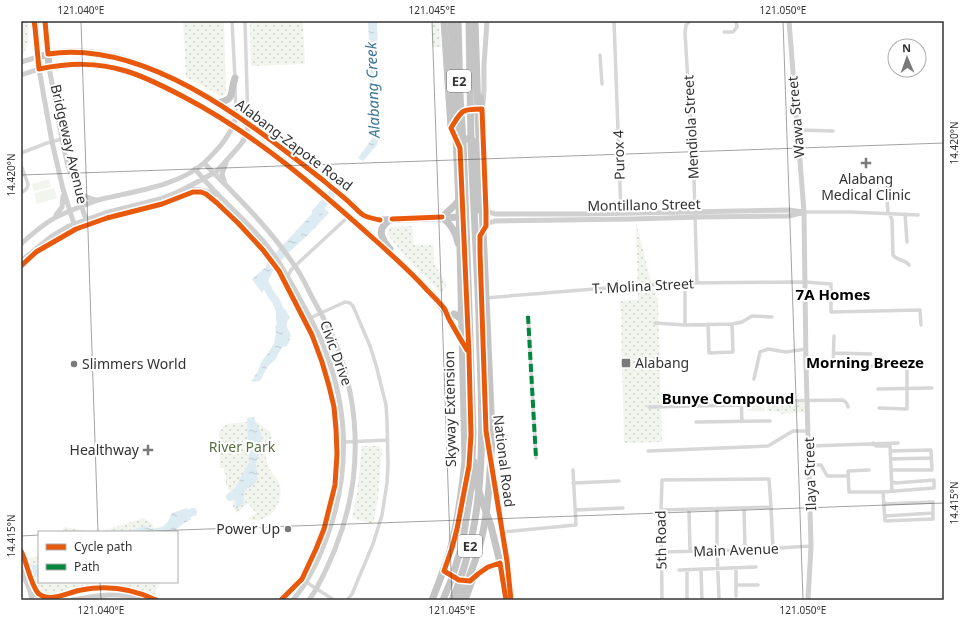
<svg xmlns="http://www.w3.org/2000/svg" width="965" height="621" font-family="'Noto Sans',sans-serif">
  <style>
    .grass { fill: url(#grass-dots) }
    .garden { fill: #f1f5ed }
    .water { fill: url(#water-ripples) }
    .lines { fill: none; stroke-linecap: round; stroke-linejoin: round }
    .river { stroke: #ddebf3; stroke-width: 8 }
    .street { stroke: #d7d7d7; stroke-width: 3.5 }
    .secondary { stroke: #d0d0d0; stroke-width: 5 }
    .highway { stroke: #c4c4c4; stroke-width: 7 }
    .highway-bridge { stroke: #c4c4c4; stroke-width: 7 }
    .quiet { stroke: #00873e; stroke-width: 4; stroke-dasharray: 8 4; stroke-linecap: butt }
    .cycleway-casing { stroke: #fff; stroke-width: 8 }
    .cycleway { stroke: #e8590c; stroke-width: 5 }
    .ticks { fill: none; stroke: #333; stroke-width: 1; stroke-opacity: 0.45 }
    .poi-dot { fill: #7a7a7a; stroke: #fff; stroke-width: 1.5 }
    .labels { text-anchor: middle; stroke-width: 4; stroke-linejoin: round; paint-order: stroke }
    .shield { fill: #fff; stroke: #707070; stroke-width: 1 }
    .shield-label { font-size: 13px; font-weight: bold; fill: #333 }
    .street-label { font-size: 14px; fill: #333; stroke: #fff }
    .poi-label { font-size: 14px; fill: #333; stroke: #fff; text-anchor: start }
    .park-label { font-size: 14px; fill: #56703f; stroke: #fff }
    .water-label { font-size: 15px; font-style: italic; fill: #3f7597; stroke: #fff }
    .neighbourhood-label { font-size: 15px; font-weight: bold; fill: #000; stroke: #fff }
    .neatline { fill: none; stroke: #333; stroke-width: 1.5 }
    .ticks-label { font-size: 10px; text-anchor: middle; fill: #333 }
  </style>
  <defs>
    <pattern id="grass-dots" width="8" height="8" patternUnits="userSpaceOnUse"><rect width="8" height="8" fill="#f1f5ed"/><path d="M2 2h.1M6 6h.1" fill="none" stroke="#cfd2cc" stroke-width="1.8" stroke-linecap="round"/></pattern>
    <pattern id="water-ripples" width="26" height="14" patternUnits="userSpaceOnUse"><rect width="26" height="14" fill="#ddebf3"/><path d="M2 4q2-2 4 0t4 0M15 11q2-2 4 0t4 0" fill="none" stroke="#becad1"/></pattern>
  </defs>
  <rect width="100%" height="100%" fill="#fff"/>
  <path class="grass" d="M21 21H28C28 33 31 47 21 56Z
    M183 21H224L226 91 224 95 221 96 186 77Z
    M250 21H303L305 64 251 66Z
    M432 21H439L441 47H432Z
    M636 222 651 282 658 300 662 442 624 443 621 325H622L620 301 638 300Z
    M412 226 414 245H433L434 264 447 284 441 293 409 261 387 234 390 227Z
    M768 403H804L805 412 782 414 780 412 767 411Z
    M256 421 262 426 271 432 273 450 265 451C266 458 267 465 271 472 274 476 278 479 280 485 283 499 275 516 260 520 256 521 251 520 247 519L256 513 248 503 237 513 233 508 232 492 228 490V487L226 486V474L224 473V468H220L219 432 226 424Z
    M362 446H379L382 450 378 498 373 524 352 518 357 493Z
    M144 518 152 523 155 532H62L64 527 87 531 106 530Z
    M39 555V582H160L153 598C137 590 120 586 102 586 96 587 90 587 84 588 71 590 54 600 42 593 34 589 30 569 27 560Z"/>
  <path class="garden" d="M49 179 51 187 34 191 32 184Z
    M54 188 57 198 37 204 34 193Z
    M747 402H765V411H747Z"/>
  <path class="water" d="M368 21H377L378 58 374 70V116L379 137 377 145 363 161 358 158 372 139 369 117 370 71Z
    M321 204 329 213 306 237 289 252 274 269 262 293 252 279 266 267 267 262Z
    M282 308 286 310 290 318C284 324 287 326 290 333 291 337 289 342 287 346L282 347 275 360 268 366 260 381 251 382 258 371 261 362 269 352 274 343 276 333 275 327 278 321V313Z
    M254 417 256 423 260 431 262 437 261 445 256 464 258 479C252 490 241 485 244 503L236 509 234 490 249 462 247 418Z
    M187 508 188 510H189L191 520C184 522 180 526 174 532H125L144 526 151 529 162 527 167 523 172 513Z
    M30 565H35L39 567V577H36L21 584V569Z"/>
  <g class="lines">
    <path class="river" d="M316 212 341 183
      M264 277 263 280 272 296 276 301 280 311V320
      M230 497 238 492 241 487
      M181 516 193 512"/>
    <path class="street" d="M232 21 235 78
      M245 21 248 123
      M614 21 621 213
      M690 21 686 25 685 33 694 179 697 283
      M724 32H733L737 27 736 21
      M600 55 602 84
      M235 86 236 116
      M797 130 833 131
      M21 153 47 143 62 139
      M21 165 28 184C28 189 25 191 21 193
      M883 176 886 186 888 213 891 217 892 220 893 255C897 261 905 259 909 265
      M804 212H851L918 215
      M905 214 907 242
      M288 276 291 270 295 266 349 216
      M485 298 631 286 685 283 805 282 831 284V312L920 310 921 325
      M528 316 536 458
      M310 318 345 302 350 303 353 306 370 346 376 365 386 405 387 420 388 465 387 483 382 515 373 544 352 594 347 600
      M655 323 685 325 732 324 742 322 752 316 772 317
      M708 324 709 353 733 352 732 324
      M685 325V283
      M834 353 871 354
      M806 364 872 366 880 365 916 364
      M833 366 834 336
      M754 379 760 352 768 349 786 352 806 349
      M878 389 932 388
      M649 407 742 405
      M879 408 907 409V364
      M742 421 741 398H755L775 401 842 400C846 401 847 403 848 407
      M696 422 770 421
      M344 442 388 440
      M873 443 876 446H890L892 491
      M809 446 898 443
      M648 451 768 446 793 431H808
      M891 451 931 450 932 470H891
      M891 459 931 458
      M810 465H821L826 474 828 476H848
      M869 470 848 471 849 492H883L934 488V480L896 483 892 482
      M573 483 619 481
      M883 492 885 521 933 519V502L884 504
      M744 508 745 550
      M717 509V551L719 598
      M575 510 623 508
      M661 510 771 507
      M689 510 690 551
      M885 516 933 513
      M502 532 576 525 573 470
      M661 552 745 550 811 546
      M736 568V596
      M701 569 702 599
      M679 570 756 567
      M306 582 334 600
      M736 585H758
      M662 600 661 510 662 480 769 479 771 507 773 549
      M687 600V570"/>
    <path class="secondary" d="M789 21 804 212 806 364 811 546 808 600
      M21 62 38 57
      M49 67 62 139 67 162 86 220
      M21 75 39 69 52 142 63 189 74 224
      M483 103 484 90V65L487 21
      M204 163C236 196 269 227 294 265 302 275 307 288 313 299 321 313 329 328 335 342 362 409 362 482 335 549 328 566 320 585 309 600
      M195 169C217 197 246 219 268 247 281 264 291 282 301 301 309 316 318 331 324 347 348 408 350 472 328 534 320 557 309 581 293 600
      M225 184 222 174 226 163
      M77 188C84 196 87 199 98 200
      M185 190C196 188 206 190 216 195
      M486 211 495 214H585L789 210 803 212
      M56 215 62 207 63 196
      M486 226 489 223 495 221 632 219 701 217 789 216 804 212
      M21 244C34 232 49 219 65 213 77 208 90 202 102 199 136 191 178 186 204 163 210 157 216 151 221 145 228 136 234 127 236 116
      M21 261 52 236 69 226 105 213 160 199 178 192 203 179 217 171 227 160 241 144 247 135 248 124
      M21 568 30 591 32 600
      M31 591 43 600
      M72 600C95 596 120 591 143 600"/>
    <path class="highway" d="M35 21 39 69C69 63 96 62 125 71 146 77 165 87 183 97 253 133 313 184 372 237 396 259 422 281 442 307 445 311 447 316 450 320 456 331 463 342 469 354
      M45 21 49 67
      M444 21 451 128 456 139
      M38 57C133 28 253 126 324 181 333 188 342 196 352 204 356 208 360 214 365 216 370 218 375 219 380 220L463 217
      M480 97 482 109 486 211V226L480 236V252L486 431 489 450
      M217 103C237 99 229 93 235 78
      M466 139C472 138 474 141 476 146L477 210
      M442 217C451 224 456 232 458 243
      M442 217 455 205 461 197
      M390 249C380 237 376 228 392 219
      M454 314 460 318 461 317V311
      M474 462 478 489 491 526 495 542 500 563 506 600
      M492 467 507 561 511 600
      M465 486 469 461
      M465 600C468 593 470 585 473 579 479 570 493 564 503 562"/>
    <path class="highway-bridge" d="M432 600C439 582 446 565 451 547 458 519 462 489 465 461L459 205 451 21
      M443 600 452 578 462 545 471 488 473 433 468 280 463 141 460 96 458 21
      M452 600C491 511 481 412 479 317 477 259 473 200 471 142 470 102 470 61 469 21
      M459 600C467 583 474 566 479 548 489 514 490 471 492 435L478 114 475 21"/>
    <path class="quiet" d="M528 316 536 458"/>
    <g class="cycleway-casing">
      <path id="cycleway" d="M34 21 35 27 39 69C69 63 96 62 126 71 146 77 165 87 184 97 255 134 316 187 375 240 393 256 411 272 427 290 433 296 439 302 444 308 446 311 447 315 449 319 455 330 461 340 467 350
        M45 21 48 54C147 39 251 124 324 181 333 189 343 196 352 205 356 208 360 214 365 216 370 218 375 219 380 220
        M392 219 442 217
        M21 266 36 252 76 229 107 218 162 204 193 192H201L206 194 217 203 238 223 263 250 279 271 312 335 322 362 329 386 334 407 336 429 337 454 335 485 324 529 316 549 302 579 281 600
        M21 551C27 562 31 587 39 594 51 603 69 592 81 590 107 585 133 589 156 600
        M506 600 500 563 488 567 478 574 470 581 459 580 444 571 452 548 457 529 469 466 471 435 469 354 460 148 451 128C462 110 461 109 482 109L486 211V226L480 236V252L486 431 507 561 511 600"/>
    </g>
    <use href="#cycleway" class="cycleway"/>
  </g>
  <path class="ticks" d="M81 21 98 532M432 21 452 600M783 21 803 600M21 175 944 143M123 532 944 503M21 536 39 535M100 582 101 600"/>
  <g class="poi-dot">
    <path d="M864 157h4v4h4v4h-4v4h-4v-4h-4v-4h4z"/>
    <rect x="621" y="358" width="10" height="10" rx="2"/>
    <circle cx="74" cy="364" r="4"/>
    <path d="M146 444h4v4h4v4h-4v4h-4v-4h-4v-4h4z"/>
    <circle cx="288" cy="529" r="4"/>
  </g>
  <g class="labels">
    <g class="shield">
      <rect x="447" y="70" width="24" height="22" rx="3"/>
      <rect x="458" y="535" width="24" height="22" rx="3"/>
    </g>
    <g class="shield-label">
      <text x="459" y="86">E2</text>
      <text x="470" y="551">E2</text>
    </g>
    <g class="street-label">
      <text transform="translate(796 117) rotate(-95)" y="5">Wawa Street</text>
      <text transform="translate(691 127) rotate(-93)" y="5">Mendiola Street</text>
      <text transform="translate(69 144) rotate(77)" y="5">Bridgeway Avenue</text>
      <text transform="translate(294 145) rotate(37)" y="5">Alabang-Zapote Road</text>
      <text transform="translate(619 155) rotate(-92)" y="5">Purox 4</text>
      <text transform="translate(644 205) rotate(-1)" y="5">Montillano Street</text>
      <text transform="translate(643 286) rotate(-3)" y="5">T. Molina Street</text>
      <text transform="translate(336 353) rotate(70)" y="5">Civic Drive</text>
      <text transform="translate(450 409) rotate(-91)" y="5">Skyway Extension</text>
      <text transform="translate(504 461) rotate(83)" y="5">National Road</text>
      <text transform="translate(810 474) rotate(-92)" y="5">Ilaya Street</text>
      <text transform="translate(661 540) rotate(-91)" y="5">5th Road</text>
      <text transform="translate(736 550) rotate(-2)" y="5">Main Avenue</text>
    </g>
    <g class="poi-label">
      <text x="866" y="184" text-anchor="middle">Alabang<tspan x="866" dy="16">Medical Clinic</tspan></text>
      <text x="635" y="368">Alabang</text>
      <text x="82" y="369">Slimmers World</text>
      <text x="139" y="455" text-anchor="end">Healthway</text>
      <text x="280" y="534" text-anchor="end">Power Up</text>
    </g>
    <g class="park-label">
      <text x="242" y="452">River Park</text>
    </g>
    <g class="water-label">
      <text transform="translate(373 90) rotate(-92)" y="5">Alabang Creek</text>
    </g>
    <g class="neighbourhood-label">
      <text x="833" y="300">7A Homes</text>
      <text x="865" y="368">Morning Breeze</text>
      <text x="728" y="404">Bunye Compound</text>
    </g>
  </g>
  <rect width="965" height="621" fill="none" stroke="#ffffff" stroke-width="44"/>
  <rect x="38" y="531" width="140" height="52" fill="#ffffff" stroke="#adadad"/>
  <rect x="46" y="544" width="20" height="6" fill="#e8590c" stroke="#adadad"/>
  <text x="74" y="551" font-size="12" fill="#333333">Cycle path</text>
  <rect x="46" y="564" width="20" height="6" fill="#00873e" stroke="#adadad"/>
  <text x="74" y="571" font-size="12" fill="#333333">Path</text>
  <g transform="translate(907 58) rotate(358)"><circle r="19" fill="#ffffff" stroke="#adadad"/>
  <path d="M0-3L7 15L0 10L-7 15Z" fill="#7a7a7a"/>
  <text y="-6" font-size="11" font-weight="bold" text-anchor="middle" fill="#333333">N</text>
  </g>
  <rect x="22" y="22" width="921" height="577" class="neatline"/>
  <g class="ticks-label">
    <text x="81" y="14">121.040°E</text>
    <text x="432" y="14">121.045°E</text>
    <text x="783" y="14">121.050°E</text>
    <text transform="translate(954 143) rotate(-90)" y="4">14.420°N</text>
    <text transform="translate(11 175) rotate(-90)" y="4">14.420°N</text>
    <text transform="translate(954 503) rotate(-90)" y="4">14.415°N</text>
    <text transform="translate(11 536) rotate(-90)" y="4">14.415°N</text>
    <text x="101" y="614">121.040°E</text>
    <text x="452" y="614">121.045°E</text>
    <text x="803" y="614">121.050°E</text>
  </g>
</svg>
